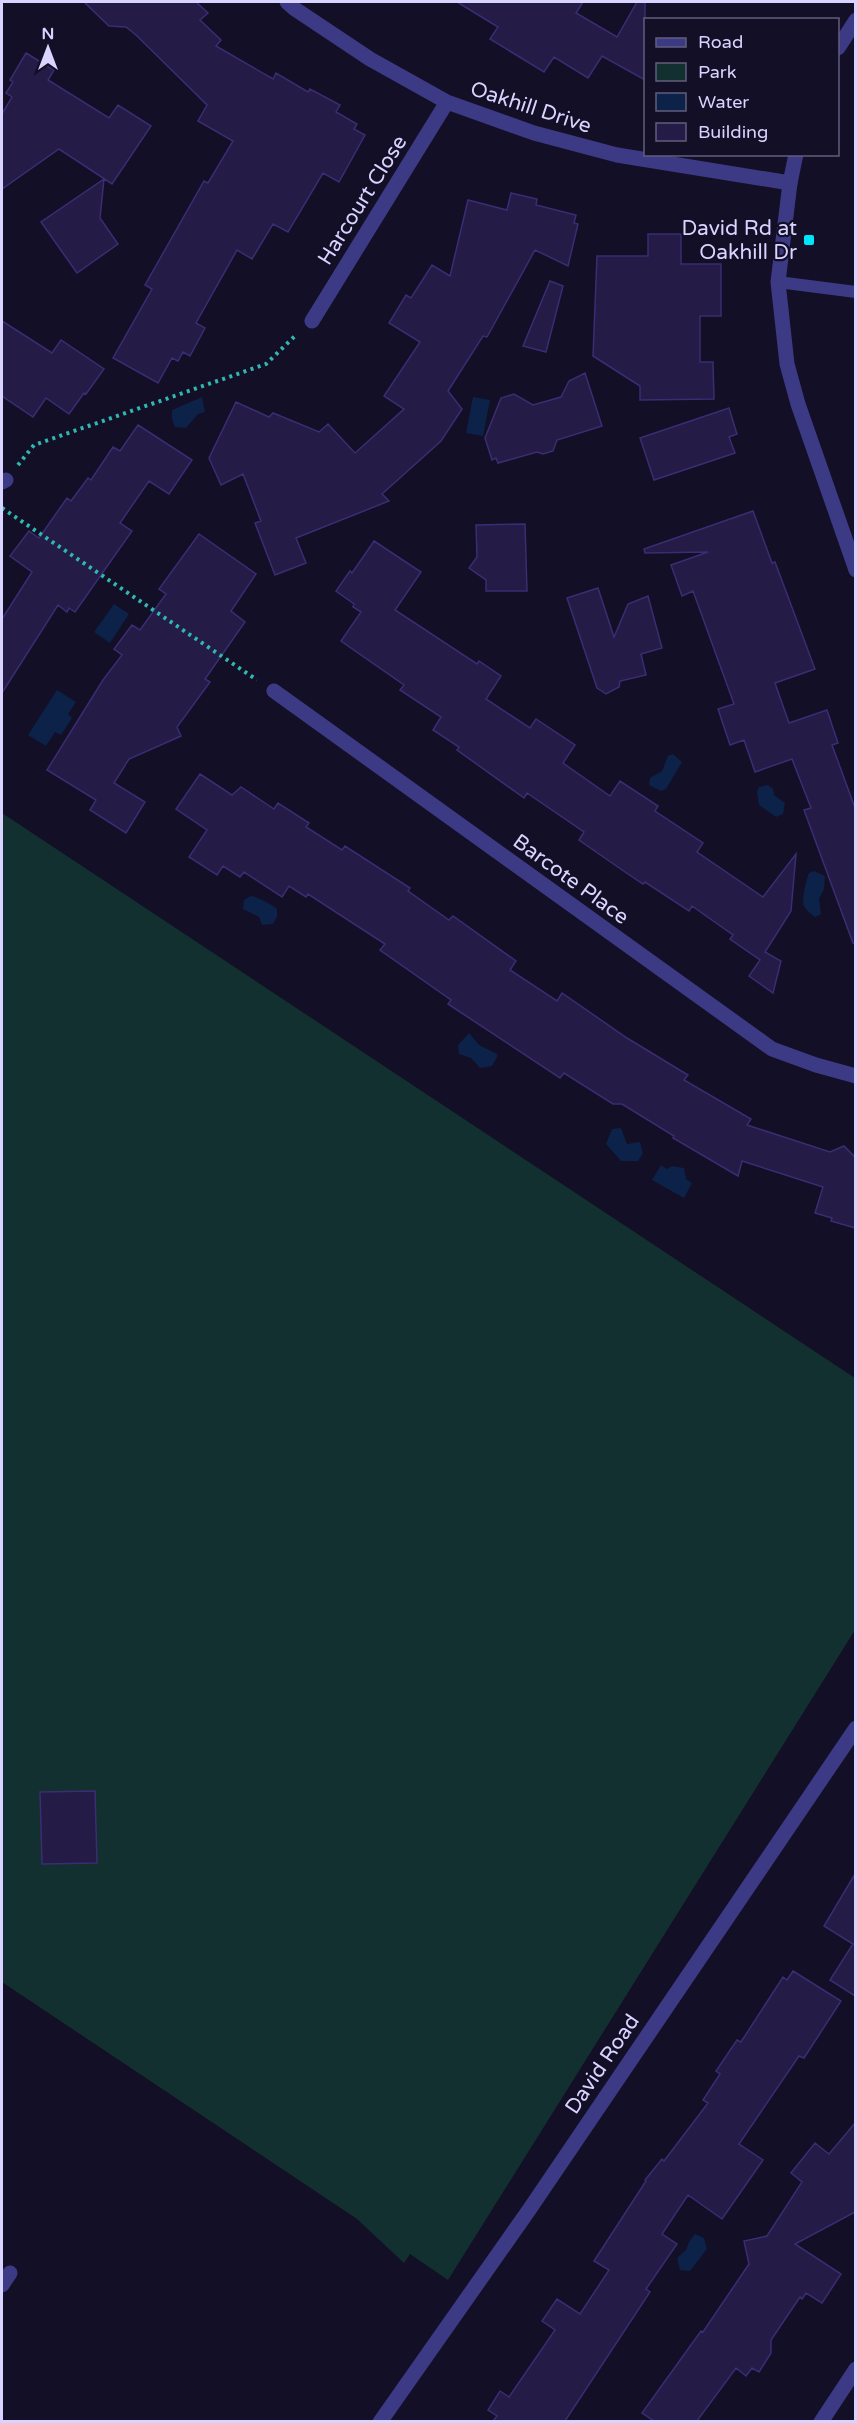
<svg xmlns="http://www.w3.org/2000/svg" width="857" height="2423" font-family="'Varela Round',sans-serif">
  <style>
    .green { fill: #12302f }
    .water { fill: #0c2248 }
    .building { fill: #241b47; stroke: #3b2d73; stroke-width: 1.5 }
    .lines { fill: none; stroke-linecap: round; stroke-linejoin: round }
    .path { stroke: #2fb8b0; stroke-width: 4; stroke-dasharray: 3 4.5; stroke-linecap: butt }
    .service { stroke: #3d3a85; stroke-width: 12 }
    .minor { stroke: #3d3a85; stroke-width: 15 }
    .tertiary { stroke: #3d3a85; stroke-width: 15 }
    .poi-dot { fill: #00e5ff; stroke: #130f26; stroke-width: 2 }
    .labels { text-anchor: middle; stroke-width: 4.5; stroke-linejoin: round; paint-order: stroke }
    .street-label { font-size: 21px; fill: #d9d4ff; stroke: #130f26 }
    .poi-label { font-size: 21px; fill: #d9d4ff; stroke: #130f26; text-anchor: end }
  </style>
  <rect width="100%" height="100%" fill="#130f26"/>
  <path class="green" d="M2 813 855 1378V1630L448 2280 410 2254 404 2263 357 2219 2 1982Z"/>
  <path class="water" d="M202 397 205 412 198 414 186 428 175 427 172 419V410Z
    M473 397 490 400 483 436 466 433Z
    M114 604 129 614 110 643 94 632Z
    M57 690 76 702 68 714 72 718 61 735 55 732 46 746 28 735Z
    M673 754 682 762 666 789 661 791 649 785 650 778 662 771 668 756Z
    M768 785 773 789 774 795 785 803 783 814 776 817 759 805 757 792 759 787Z
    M814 871 825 876 824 889 819 899 821 914 815 917C811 914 806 910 804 906 801 902 807 877 809 873Z
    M251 896C258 897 273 905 277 909V917L273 924 262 925 259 917 243 909 244 900Z
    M469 1033 479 1045 497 1054V1057L492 1066 480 1068 471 1058 459 1054 458 1045Z
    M621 1128 627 1144 640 1142 643 1153 638 1161H621L606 1144 612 1129Z
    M661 1165 667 1169 672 1166 684 1168 686 1179 692 1183 684 1198 652 1180Z
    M695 2234 704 2238 707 2249 690 2271 680 2270 677 2258 686 2250 689 2242Z"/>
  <path class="building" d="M84 2H196L208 13 200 20 221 40 216 46 273 79 276 73 308 92 310 89 340 105 336 112 357 124 354 129 365 135 339 182 323 173 288 232 273 224 252 259 237 250 196 323 205 328 190 356 183 352 178 361 172 358 158 383 113 358 152 289 145 285 204 181 208 183 233 141 198 121 207 105 136 35 126 27 109 26Z
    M457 2H583L576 13 617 37 637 2H645V80L602 56 588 78 554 57 544 72 490 39 498 27Z
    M26 53 54 70 48 80 109 118 118 105 151 126 112 184 59 149 2 189V114L12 97 6 93 13 82 10 80Z
    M104 179 100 218 118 244 77 273 41 222Z
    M511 193 537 199 536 205 576 215 574 223 578 224 568 266 535 250 487 337 483 336 448 391 462 409 441 441 382 494 389 501 296 538 306 563 275 575 255 523 261 521 243 474 221 485 209 458 236 402 269 417 273 413 319 432 328 424 355 453 404 409 384 396 420 342 389 323 406 295 411 298 432 265 450 276 468 200 507 210Z
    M648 234H681V264H721V316H700V362H713L714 399 640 400V386L593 356 597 256H648Z
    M550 281 563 286 546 352 523 346Z
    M2 321 52 353 61 340 104 369 86 394 84 393 69 414 46 398 33 417 2 396Z
    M585 373 602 426 557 440 553 451 543 454 537 452 498 463 496 458 492 460 485 438 501 398 514 394 533 405 561 397 569 381Z
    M729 408 737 434 729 437 735 453 654 480 640 438Z
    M138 425 192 460 169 494 149 481 120 523 132 531 75 612 69 608 67 612 58 605 2 693V619L32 572 10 556 29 531 39 538 67 498 71 501 88 478 91 480 113 447 120 451Z
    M753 511 772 563 775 562 815 669 775 683 789 723 827 710 838 743 832 745 855 808V943H853L804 810 811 808 792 759 755 772 744 740 730 745 718 709 734 704 693 591 682 596 671 565 708 552 645 553 644 549Z
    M525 524 527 591H486V580L469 568 477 557 476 525Z
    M199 534 256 574 231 611 245 622 205 679 210 682 177 727 181 736 129 759 114 783 145 802 126 833 90 810 96 800 47 770 103 680 122 655 114 649 132 625 140 630 166 594 159 589Z
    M374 541 421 572 395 610 477 664 479 661 501 676 486 699 530 728 536 719 575 745 563 763 610 796 620 781 658 806 655 811 703 843 697 852 763 897 796 854 791 911 765 952 781 961 773 993 749 976 760 960 730 939 733 935 692 906 689 911 645 882 643 884 625 872 579 840 584 832 527 793 524 798 457 750 459 747 433 730 441 717 400 690 404 685 341 641 361 612 353 607 354 604 336 591 350 571 352 573Z
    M598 588 614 637 628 604 648 596 662 648 641 654 646 675 620 681 619 687 606 694 597 688 567 598Z
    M200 774 232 795 241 787 274 809 278 803 309 823 306 827 342 850 345 846 410 888 408 891 449 920 453 916 516 961 510 970 557 1001 562 993 627 1038 688 1075 684 1080 751 1119 747 1125 830 1152 844 1146 855 1157V1228L831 1221 832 1218 815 1213 823 1187 742 1161 738 1176 673 1138 674 1136 622 1104H613L564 1073 560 1078 448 1004 451 1000 380 950 385 944 308 894 306 897 289 886 282 897 244 872 240 877 223 866 217 875 189 857 207 830 176 809Z
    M95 1791 97 1863 42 1864 40 1792Z
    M855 1874V1996L830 1980 853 1944 824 1926Z
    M793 1971 841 2001 804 2058 799 2056 739 2144 763 2160 722 2219 688 2195 662 2234 677 2244 646 2289 650 2292 565 2421H493L497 2416 488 2410 500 2391 509 2397 555 2330 542 2321 557 2299 580 2314 609 2270 594 2261 646 2181 645 2180 662 2159 664 2161 708 2103 703 2100 720 2074 716 2071 737 2040 741 2042 783 1977 787 1980Z
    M855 2123V2212L795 2244 841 2274 822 2303 806 2293 802 2299 800 2297 771 2340V2353L759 2372 752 2368 746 2376 736 2368 697 2421H654L642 2413 701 2331 703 2332 749 2264 744 2241 767 2236 802 2182 791 2173 815 2143 829 2154Z"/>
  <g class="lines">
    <path class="path" d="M18 465 34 445 266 364 296 335
      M2 508 257 680"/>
    <path class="service" d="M778 282 856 292"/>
    <path class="minor" d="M287 2 295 9 370 59 447 102 534 133 617 155 790 183
      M312 321 447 102
      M2 482 6 480
      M274 691 772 1049 816 1065 856 1076
      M2 2285 10 2273
      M821 2422 856 2369"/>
    <path class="tertiary" d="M838 48 856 20
      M796 154 790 183 778 282 787 364 798 404 856 570
      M380 2422 529 2210 856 1728"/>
  </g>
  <rect class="poi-dot" x="803" y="234" width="12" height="12" rx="3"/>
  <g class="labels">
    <g class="street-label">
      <text transform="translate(531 107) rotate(18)" y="7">Oakhill Drive</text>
      <text transform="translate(362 200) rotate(-58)" y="7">Harcourt Close</text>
      <text transform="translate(571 879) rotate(36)" y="7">Barcote Place</text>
      <text transform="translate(602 2064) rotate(-56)" y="7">David Road</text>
    </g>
    <g class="poi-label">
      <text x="797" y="235">David Rd at<tspan x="797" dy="24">Oakhill Dr</tspan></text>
    </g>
  </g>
  <rect width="857" height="2423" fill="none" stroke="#d9d4ff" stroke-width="6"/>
  <rect x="644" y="18" width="195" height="138" fill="#130f26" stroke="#625e7d" stroke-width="1.5"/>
  <rect x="656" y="38" width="30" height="9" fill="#3d3a85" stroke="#625e7d" stroke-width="1.5"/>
  <text x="698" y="48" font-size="18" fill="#d9d4ff">Road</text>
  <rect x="656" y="63" width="30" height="18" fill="#12302f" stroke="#625e7d" stroke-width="1.5"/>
  <text x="698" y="78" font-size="18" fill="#d9d4ff">Park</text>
  <rect x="656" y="93" width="30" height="18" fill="#0c2248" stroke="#625e7d" stroke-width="1.5"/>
  <text x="698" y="108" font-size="18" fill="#d9d4ff">Water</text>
  <rect x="656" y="123" width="30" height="18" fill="#241b47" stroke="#625e7d" stroke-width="1.5"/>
  <text x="698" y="138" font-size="18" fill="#d9d4ff">Building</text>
  <g transform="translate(48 48)" stroke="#130f26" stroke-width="4.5" paint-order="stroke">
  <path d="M0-4.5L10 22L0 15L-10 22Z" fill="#d9d4ff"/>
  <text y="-9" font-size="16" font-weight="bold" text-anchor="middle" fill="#d9d4ff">N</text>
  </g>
</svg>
